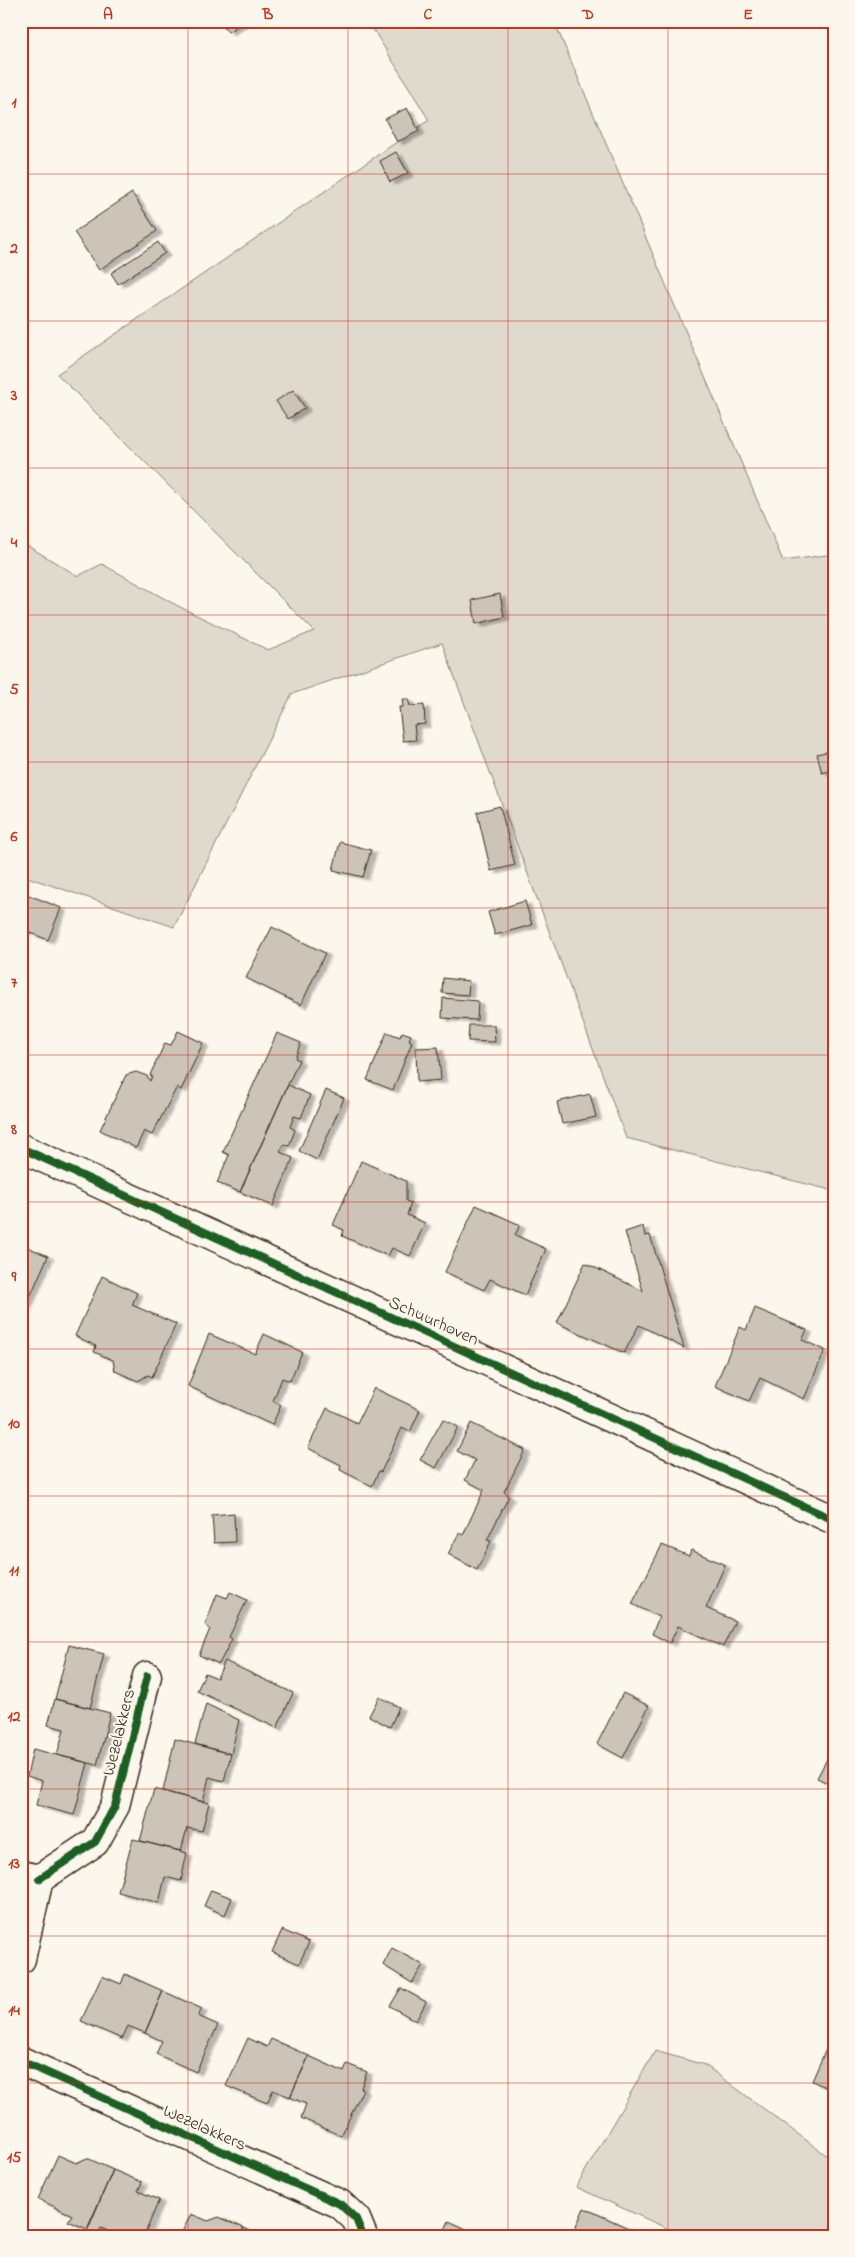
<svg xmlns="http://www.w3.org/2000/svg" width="855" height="2257" font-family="'Indie Flower',sans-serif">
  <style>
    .green { fill: #dfd9ce; stroke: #8d8276 }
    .building { fill: #ccc4b9; stroke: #3b2a1e; filter: url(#shadow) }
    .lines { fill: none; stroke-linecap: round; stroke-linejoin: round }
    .minor-casing { stroke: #3b2a1e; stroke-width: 31 }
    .minor { stroke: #fbf7ec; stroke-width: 28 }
    .cycleway-casing { stroke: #fbf7ec; stroke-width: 11 }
    .cycleway { stroke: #1b5e20; stroke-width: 8 }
    .grid { fill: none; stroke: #c8321e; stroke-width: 1; stroke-opacity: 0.55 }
    .labels { text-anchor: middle; stroke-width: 4; stroke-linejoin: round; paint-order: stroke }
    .street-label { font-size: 18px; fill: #3b2a1e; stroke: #fbf7ec }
    .neatline { fill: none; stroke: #c8321e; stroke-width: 2 }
    .grid-label { font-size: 16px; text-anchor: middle; font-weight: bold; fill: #c8321e }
  </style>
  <defs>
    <filter id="shadow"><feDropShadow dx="5.5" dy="3" stdDeviation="1" flood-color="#0004"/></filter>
  </defs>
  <rect width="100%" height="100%" fill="#fbf7ec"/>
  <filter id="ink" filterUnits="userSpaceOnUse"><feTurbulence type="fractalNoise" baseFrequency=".02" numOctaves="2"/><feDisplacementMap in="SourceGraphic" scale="10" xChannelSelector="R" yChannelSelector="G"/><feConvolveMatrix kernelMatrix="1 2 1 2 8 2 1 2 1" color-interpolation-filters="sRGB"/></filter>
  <g filter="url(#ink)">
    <path class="green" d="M368 21H554L783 561 834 554V1191L626 1138 442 643 292 694 174 927 21 875V542L78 576 102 564 178 606 268 650 314 631 57 374 429 120Z
      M655 2051 705 2065 834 2161V2236H684L576 2187Z"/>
    <path class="building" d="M220 21H246L228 32Z
      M407 108 419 131 397 142 385 119Z
      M396 152 408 173 390 182 380 161Z
      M132 193 157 231 99 270 74 232Z
      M158 242 165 253 118 284 111 273Z
      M293 390 305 408 288 419 276 401Z
      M500 594 504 617 476 624 472 600Z
      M402 699H408L410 706 424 705 425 724 414 725 416 740 403 741 399 707H403Z
      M834 750V770L822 773 817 754Z
      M500 806 515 865 491 871 477 812Z
      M340 842 371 850 363 877 333 870Z
      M29 895 61 908 48 940 21 929V912Z
      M525 901 532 925 495 935 488 912Z
      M272 927 325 953 301 1005 246 978Z
      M443 978 469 981 468 995 442 993Z
      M443 998 478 1001 477 1020 442 1018Z
      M469 1025H494L495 1042 468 1041Z
      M178 1031 203 1043 181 1090 177 1087 152 1135 144 1131 136 1148 100 1130 126 1075 136 1072 147 1076 150 1081 152 1076 150 1075 165 1043 171 1045Z
      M387 1032 400 1037 402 1032 411 1035 409 1040 412 1042 393 1090 367 1080Z
      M277 1033 301 1043 295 1058 299 1060 240 1192 217 1183 229 1155 223 1152Z
      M438 1047 441 1080 417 1082 416 1048Z
      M288 1085 310 1095 301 1118 294 1116 290 1127 295 1130 289 1146 284 1144 280 1152 293 1158 273 1206 240 1192Z
      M326 1090 344 1098 317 1160 299 1151Z
      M590 1094 596 1117 562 1124 557 1102Z
      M361 1161 406 1181V1201L411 1203 407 1215 425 1223 410 1256 392 1248 388 1256 342 1236 344 1230 333 1225Z
      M476 1205 520 1225 515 1235 546 1249 525 1295 490 1279 484 1290 445 1272Z
      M643 1226 645 1236 650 1235 684 1348 639 1325 624 1353 557 1323 585 1263 643 1291 625 1232Z
      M25 1246 48 1256 21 1317V1255Z
      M102 1276 137 1293 132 1305 176 1324 152 1377 148 1375 138 1381 115 1371 113 1360 94 1352 96 1346 75 1336Z
      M755 1308 807 1330 802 1340 825 1350 804 1399 760 1378 749 1401 715 1386 740 1327 746 1330Z
      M209 1334 255 1354 264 1334 302 1352 290 1381 282 1378 273 1401 281 1405 272 1425 188 1386Z
      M374 1388 420 1410 410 1432 402 1428 381 1472 379 1471 372 1486 340 1470 341 1465 308 1448 327 1408 357 1423Z
      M443 1419 458 1427 436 1468 420 1460Z
      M471 1423 525 1450 504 1492 509 1496 487 1540 491 1541 477 1570 448 1554 459 1533 463 1535 484 1490 465 1480 475 1460 457 1451Z
      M234 1513 235 1542 214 1543 212 1515Z
      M662 1545 689 1556 691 1550 725 1565 706 1608 735 1621 723 1647 678 1626 670 1643 652 1634 659 1617 632 1604Z
      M230 1592 247 1600 229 1637 232 1639 219 1664 199 1655 210 1629 205 1625 217 1594 227 1598Z
      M69 1645 104 1654 90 1708 55 1699Z
      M225 1661 293 1693 277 1728 197 1691 205 1673 217 1678Z
      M623 1693 649 1706 623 1758 597 1744Z
      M379 1697 399 1707 390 1727 369 1716Z
      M55 1699 110 1713 97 1765 57 1755 64 1729 48 1725Z
      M206 1704 239 1720 231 1754 195 1744Z
      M175 1739 231 1754 224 1781 209 1777 203 1802 163 1791Z
      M33 1749 88 1763 74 1815 36 1805 42 1781 27 1776Z
      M830 1753 834 1755V1786L817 1778Z
      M154 1789 209 1803 202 1831 187 1828 181 1851 140 1841Z
      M133 1839 187 1853 181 1881 165 1877 159 1903 118 1892Z
      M211 1890 232 1898 225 1915 204 1906Z
      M282 1930 309 1942 299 1964 272 1952Z
      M392 1948 423 1965 412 1983 383 1965Z
      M125 1974 163 1991 145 2033 128 2026 122 2039 81 2021 102 1976 121 1984Z
      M401 1988 426 2002 416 2021 390 2006Z
      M163 1991 202 2009 198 2016 218 2025 196 2072 156 2054 162 2041 145 2033Z
      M834 2031V2091L812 2081Z
      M248 2038 267 2047 271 2039 309 2056 290 2097 273 2090 267 2103 226 2086Z
      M309 2056 344 2072 347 2064 367 2072 361 2088 363 2089 341 2136 301 2118 306 2104 290 2097Z
      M58 2155 76 2163 87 2158 113 2170 87 2229 68 2221 72 2215 38 2199Z
      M113 2170 142 2182 138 2191 159 2200 144 2236H119L101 2228 98 2236H85Z
      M584 2208 626 2227 622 2236H591L575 2229Z
      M191 2214 208 2221 219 2217 244 2228 240 2236H180Z
      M449 2221 481 2236H442Z
      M244 2228 261 2236H240Z"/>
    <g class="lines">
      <g class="minor-casing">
        <path id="minor" d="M21 1148 834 1520
          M21 1875 39 1879 21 1959
          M39 1879 95 1842 115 1806 147 1676
          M21 2061 340 2204 356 2219 363 2236"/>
      </g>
      <use href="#minor" class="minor"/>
      <g class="cycleway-casing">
        <path id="cycleway" d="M21 1148 834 1520
          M39 1879 95 1842 115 1806 147 1676
          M21 2061 340 2204 356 2219 363 2236"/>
      </g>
      <use href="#cycleway" class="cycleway"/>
    </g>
  </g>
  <path class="grid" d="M188 21V2236M348 21V2236M508 21V2236M668 21V2236M21 174H834M21 321H834M21 468H834M21 615H834M21 762H834M21 908H834M21 1055H834M21 1202H834M21 1349H834M21 1496H834M21 1642H834M21 1789H834M21 1936H834M21 2083H834"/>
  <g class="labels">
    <g class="street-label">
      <text transform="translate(434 1320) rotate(24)" y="6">Schuurhoven</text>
      <text transform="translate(118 1732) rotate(-76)" y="6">Wezelakkers</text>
      <text transform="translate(205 2127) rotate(24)" y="6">Wezelakkers</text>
    </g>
  </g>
  <rect width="855" height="2257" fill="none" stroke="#fbf7ec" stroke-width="55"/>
  <rect x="28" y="28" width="800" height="2202" class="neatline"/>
  <g class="grid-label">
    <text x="108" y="19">A</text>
    <text x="268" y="19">B</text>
    <text x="428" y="19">C</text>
    <text x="588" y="19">D</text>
    <text x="748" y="19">E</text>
    <text x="14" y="107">1</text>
    <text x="14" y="253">2</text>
    <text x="14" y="400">3</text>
    <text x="14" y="547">4</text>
    <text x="14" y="694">5</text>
    <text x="14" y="841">6</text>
    <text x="14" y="987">7</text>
    <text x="14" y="1134">8</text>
    <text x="14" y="1281">9</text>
    <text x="14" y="1428">10</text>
    <text x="14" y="1575">11</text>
    <text x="14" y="1721">12</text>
    <text x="14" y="1868">13</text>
    <text x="14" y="2015">14</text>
    <text x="14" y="2162">15</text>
  </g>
</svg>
